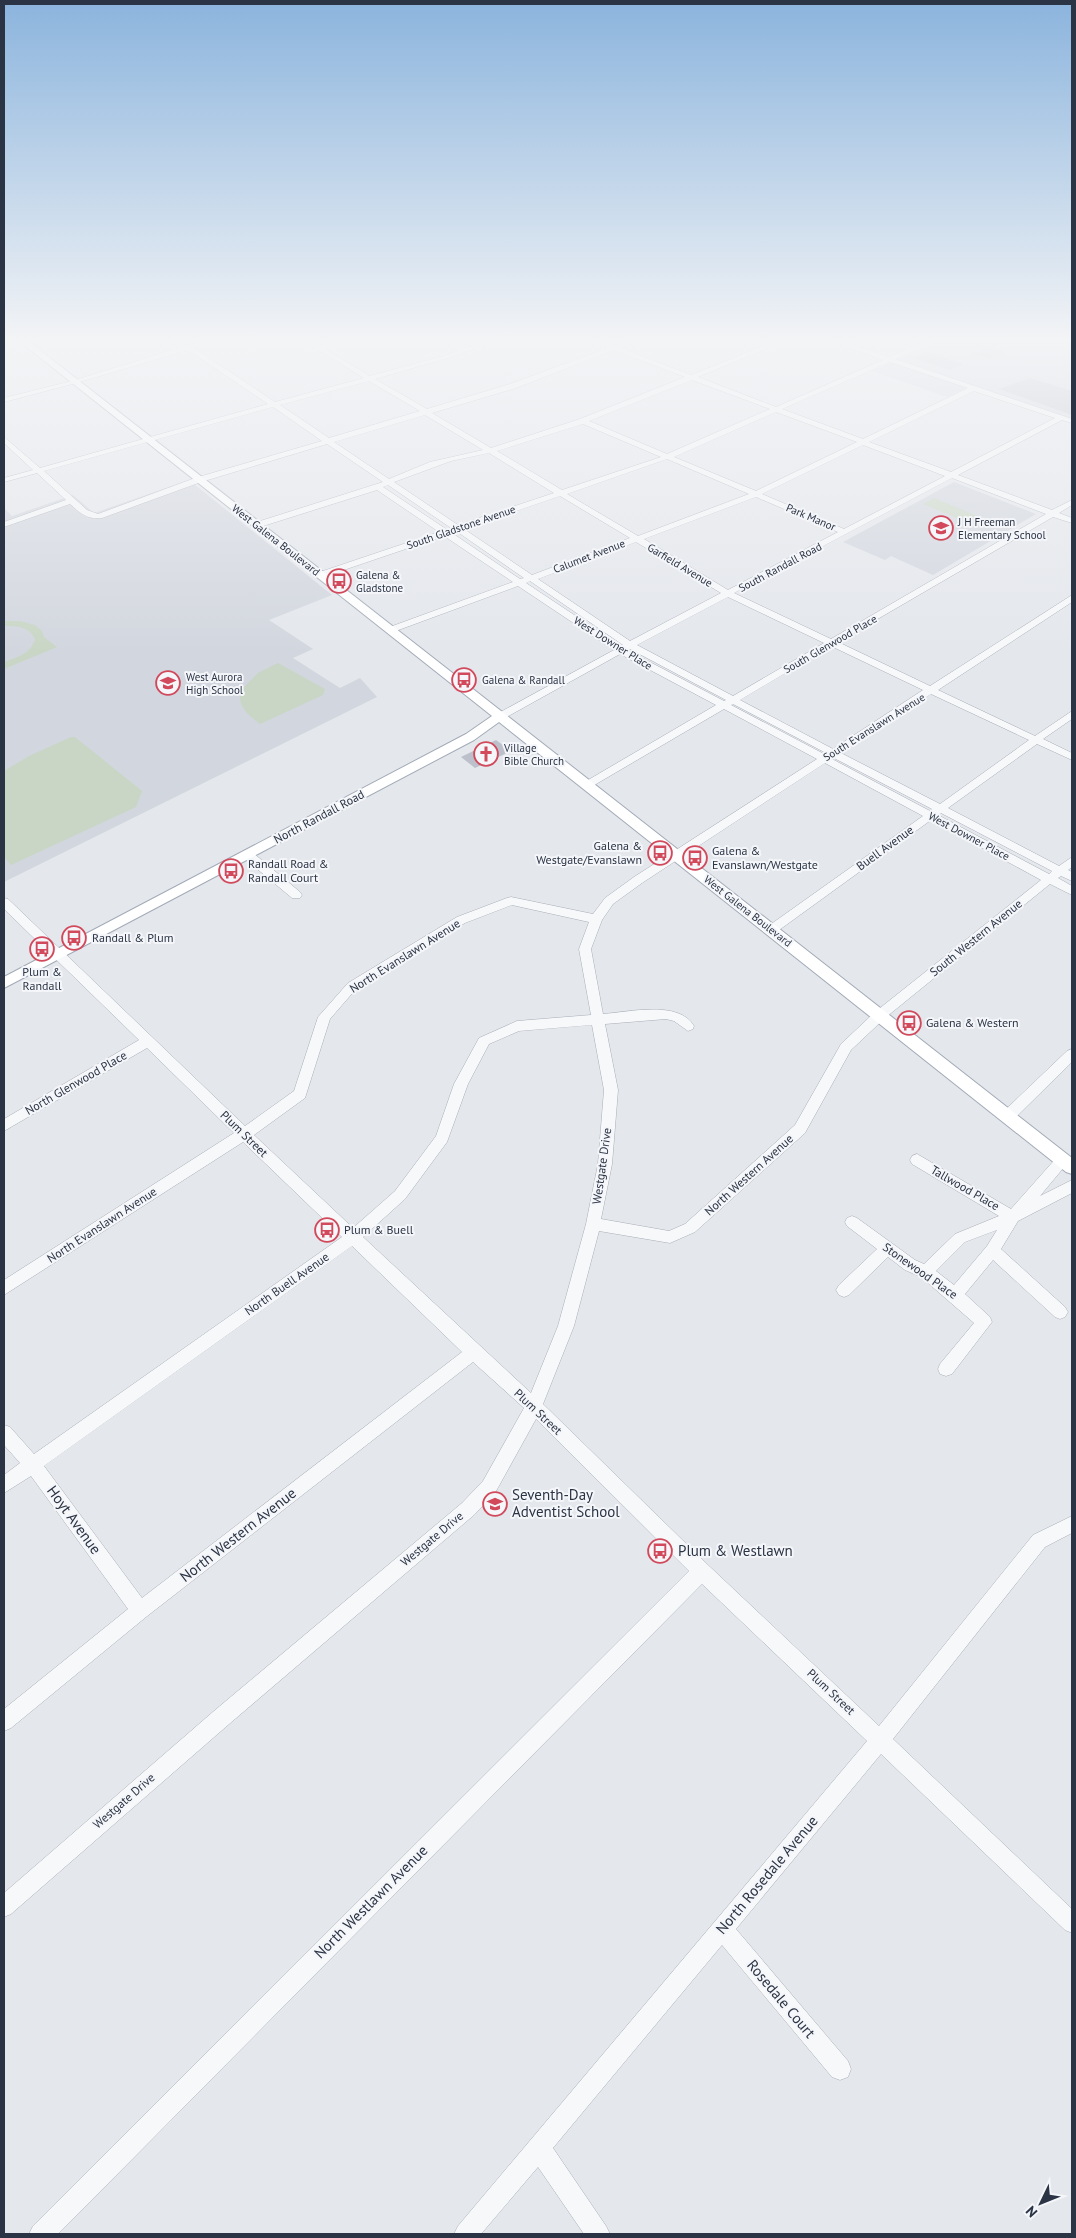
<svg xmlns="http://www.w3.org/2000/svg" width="1076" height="2238" font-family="'PT Sans',sans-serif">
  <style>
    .built { fill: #d2d6de }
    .green { fill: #c9d6c5 }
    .building { fill: #bbc0ca }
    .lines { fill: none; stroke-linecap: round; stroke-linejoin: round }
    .minor-casing { stroke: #a9aeb7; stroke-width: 1 }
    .major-casing { stroke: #a3abb8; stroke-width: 2 }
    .minor { fill: #f7f8fa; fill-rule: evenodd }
    .major { fill: #fff; fill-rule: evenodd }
    .labels { text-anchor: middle; stroke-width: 4; stroke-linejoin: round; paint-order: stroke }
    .far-street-label { font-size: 11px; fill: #2b3445; stroke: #f4f6f9 }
    .far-poi-label { font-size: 11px; fill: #2b3445; stroke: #f4f6f9; text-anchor: start }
    .street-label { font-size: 12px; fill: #2b3445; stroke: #f4f6f9 }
    .poi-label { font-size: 12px; fill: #2b3445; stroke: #f4f6f9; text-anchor: start }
    .near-poi-label { font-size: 15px; fill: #2b3445; stroke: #f4f6f9; text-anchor: start }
    .near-street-label { font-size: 15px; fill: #2b3445; stroke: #f4f6f9 }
  </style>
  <rect width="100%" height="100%" fill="#e4e7ec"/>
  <path class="built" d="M941 340H1072V419L972 385 947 397 872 371Z
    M189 480 332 595 269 620 313 649 293 658 340 688 360 678 377 697 4 882V508L12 516 73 495 94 513Z
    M954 482 1036 514 933 575 891 556 885 560 843 542Z"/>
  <path class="green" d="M934 498 980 517 969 523 923 504Z
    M4 621H20L35 625 42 631 44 637 57 647 4 669V662C16 658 32 653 35 639 29 626 16 626 4 626Z
    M278 663 325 689 323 695 260 724C248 715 238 707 240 691L258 673Z
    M71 737H75L142 791 136 807 11 865 4 857V771L29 756Z"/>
  <path class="building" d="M989 347 1005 352 989 359 972 354Z
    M928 352 963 364 950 370 914 358Z
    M1030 378 1072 391V415L999 389Z
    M496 740 511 751 475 768 461 757Z"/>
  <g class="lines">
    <g class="minor-casing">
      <path id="minor" d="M168 340H176L186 346 206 340H217L194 348 275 402 364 378 303 340H311L320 346 342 340H354L325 349 370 376 447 355 487 340H497L451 357 375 379 427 409 510 384 608 348 590 340H600L614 346 629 340H639L621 348 691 375 778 340H787L698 377 776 407 883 360 828 340H838L889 357 928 340H937L895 359 1072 419V423L1062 420 958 475 1052 510 1072 500V505L1059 513 1072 518V523L1053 517 838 642 930 686 1072 595V602L938 690 1035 736 1072 711V719L1043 739 1072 753V760L1037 744 948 808 1059 866 1072 857V867L1068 870 1072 872V881L1061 876 1058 878 1072 886V895L1050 884 885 1018 851 1050 805 1133 695 1232 670 1243 599 1231 574 1326 543 1404 708 1565 879 1726 1033 1535 1072 1516V1533L1045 1547 893 1739 1072 1909V1933L1065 1930 881 1754 736 1929 848 2061 851 2069 848 2077 840 2080 832 2077 722 1945 553 2148 606 2226 610 2234H584L538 2167 481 2234H454L458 2226 867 1741 702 1584 58 2234H29L33 2226 689 1571 536 1419 495 1493 474 1515 228 1725 11 1914 4 1917V1893L214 1711 462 1503 483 1481 524 1408 473 1362 146 1617 11 1728 4 1731V1709L128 1609 31 1476 4 1493V1475L20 1463 4 1445V1425L10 1427 34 1454 342 1237 243 1142 4 1295V1280L234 1133 147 1048 4 1131V1119L139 1040 4 909V898L8 899 245 1126 294 1091 318 1017 348 983 457 917 507 898 511 897 593 914 605 898 634 877 817 759 724 709 591 787H583L582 785 583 783 716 705 620 654 503 719H495V715L614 650 518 586 393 632H387V628L513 582 444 536 323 577H317V573L439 532 377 490 260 527H254V523L383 482 327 444 201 482 102 518C88 520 80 513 70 504L4 527V522L66 500 37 473 4 482V478L33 470 4 443V437L40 468 268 404 191 352 185 351 76 383 4 402V398L72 381 179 348ZM614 350 685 377 580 419 491 448 432 413 516 388ZM890 362 968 388 863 439 782 409ZM692 380 770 409 667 454 589 421ZM369 381 420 411 329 438 280 405ZM974 391 1055 418 951 472 869 442ZM273 407 322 441 195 478 98 514 87 510 44 471ZM776 412 857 442 756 491 674 457ZM425 415 483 450 430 462 389 479 334 442ZM583 424 661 457 562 490 497 451ZM863 445 945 476 844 529 762 494ZM489 453 554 493 458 525 394 482 451 461ZM667 459 749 494 638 536 567 494ZM952 478 1046 514 831 639 734 593ZM388 485 451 528 446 529 383 487ZM560 496 630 538 532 575 464 529ZM756 497 838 532 728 590 644 539ZM456 531 524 578 520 579 452 533ZM636 542 721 593 630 641 538 579ZM530 581 623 645 621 646 526 583ZM728 597 824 643 733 696 637 645ZM831 646 923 690 833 749 740 700ZM630 649 726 700 724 701 627 650ZM931 694 1029 740 940 804 841 753ZM733 704 826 753 824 754 731 705ZM834 758 932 809 930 811 832 759ZM825 763 923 816 767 927 765 930 767 933H775L931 820 1041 880 875 1012 841 1044 795 1125 685 1224 669 1231 601 1219 612 1164 618 1090 605 1024 666 1019 674 1021 688 1031 693 1029 694 1026C679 1000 629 1012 603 1014L591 949 602 920 613 904 642 883ZM941 813 1052 871 1049 874 938 815ZM512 905 589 922 579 949 591 1015 517 1021 479 1038 454 1084 436 1136 395 1191 353 1228 254 1135 305 1098 330 1019 356 989 465 923ZM592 1025 604 1090 598 1164 586 1224 558 1326 531 1393 363 1237 405 1199 447 1142 468 1084 489 1044 519 1031ZM352 1246 462 1352 142 1598 44 1466Z
        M248 851 252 852 300 892 302 895 300 898H292L244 858 242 855Z
        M1072 1049V1062L1013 1120H1003L1001 1116 1003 1112 1067 1051Z
        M917 1154 1011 1209 1058 1156 1063 1154 1068 1156 1070 1160 1040 1196 1072 1180V1193L1018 1221 1001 1249 1065 1307 1068 1312 1065 1317 1060 1319 1055 1317 993 1260 965 1294 990 1317 992 1322 952 1374 946 1376 940 1374 938 1369 940 1364 974 1323 921 1277 905 1270 888 1257 849 1295 844 1297 839 1295 836 1290 839 1285 877 1249 847 1226 845 1222 847 1218 852 1216 857 1218 915 1260 924 1264 955 1234 999 1216 912 1164 910 1160 912 1156ZM997 1230 987 1246 954 1285 936 1271 965 1242Z"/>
    </g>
    <g class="major-casing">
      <path id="major" d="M18 340H27L1072 1158V1174L1066 1172 499 722 474 740 4 988V977L466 734 492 716Z"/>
    </g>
    <use href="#minor" class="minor"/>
    <use href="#major" class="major"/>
  </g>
  <linearGradient id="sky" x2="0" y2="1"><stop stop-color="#8bb4dd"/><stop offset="0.52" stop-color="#f3f4f6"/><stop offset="1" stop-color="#f3f4f6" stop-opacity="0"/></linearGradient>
  <rect width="1076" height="653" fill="url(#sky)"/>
  <defs>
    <g id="school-ring" transform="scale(1.25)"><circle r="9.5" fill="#f4f6f9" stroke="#d1495b" stroke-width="1.5"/><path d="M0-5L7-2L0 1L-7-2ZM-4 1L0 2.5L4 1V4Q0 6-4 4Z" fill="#d1495b"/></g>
    <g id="bus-ring" transform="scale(1.25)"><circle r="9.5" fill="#f4f6f9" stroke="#d1495b" stroke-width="1.5"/><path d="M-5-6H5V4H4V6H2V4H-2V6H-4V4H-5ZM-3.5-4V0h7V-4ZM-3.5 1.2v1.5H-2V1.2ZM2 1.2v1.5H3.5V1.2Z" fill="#d1495b"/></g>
    <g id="church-ring" transform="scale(1.25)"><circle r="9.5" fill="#f4f6f9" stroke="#d1495b" stroke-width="1.5"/><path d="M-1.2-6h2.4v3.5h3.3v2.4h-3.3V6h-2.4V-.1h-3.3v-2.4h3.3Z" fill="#d1495b"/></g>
  </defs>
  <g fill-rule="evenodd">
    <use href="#school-ring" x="941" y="528"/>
    <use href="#bus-ring" x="339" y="581"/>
    <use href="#bus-ring" x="464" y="680"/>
    <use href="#school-ring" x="168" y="683"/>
    <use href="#church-ring" x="486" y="754"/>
    <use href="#bus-ring" x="660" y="853"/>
    <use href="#bus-ring" x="695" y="858"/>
    <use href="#bus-ring" x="231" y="871"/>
    <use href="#bus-ring" x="74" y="938"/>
    <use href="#bus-ring" x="42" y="949"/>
    <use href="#bus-ring" x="909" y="1023"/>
    <use href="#bus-ring" x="327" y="1230"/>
    <use href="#school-ring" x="495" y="1504"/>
    <use href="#bus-ring" x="660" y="1551"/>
  </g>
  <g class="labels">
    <g class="far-street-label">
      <text transform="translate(811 517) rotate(23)" y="4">Park Manor</text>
      <text transform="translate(461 527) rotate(-19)" y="4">South Gladstone Avenue</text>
      <text transform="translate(276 540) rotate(38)" y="4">West Galena Boulevard</text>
      <text transform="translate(589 556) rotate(-21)" y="4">Calumet Avenue</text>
      <text transform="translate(680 565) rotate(31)" y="4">Garfield Avenue</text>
      <text transform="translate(780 567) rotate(-28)" y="4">South Randall Road</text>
      <text transform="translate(613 643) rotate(32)" y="4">West Downer Place</text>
      <text transform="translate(830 644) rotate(-30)" y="4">South Glenwood Place</text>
      <text transform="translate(874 727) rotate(-32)" y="4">South Evanslawn Avenue</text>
      <text transform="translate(969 836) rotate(28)" y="4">West Downer Place</text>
      <text transform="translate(748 911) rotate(38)" y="4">West Galena Boulevard</text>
    </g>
    <g class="far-poi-label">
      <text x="958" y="526">J H Freeman<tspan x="958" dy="13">Elementary School</tspan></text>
      <text x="356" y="579">Galena &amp;<tspan x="356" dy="13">Gladstone</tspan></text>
      <text x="186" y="681">West Aurora<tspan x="186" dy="13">High School</tspan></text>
      <text x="482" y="684">Galena &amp; Randall</text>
      <text x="504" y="752">Village<tspan x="504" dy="13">Bible Church</tspan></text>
    </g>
    <g class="street-label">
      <text transform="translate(319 817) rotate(-28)" y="4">North Randall Road</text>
      <text transform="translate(885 848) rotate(-36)" y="4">Buell Avenue</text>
      <text transform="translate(976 938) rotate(-39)" y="4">South Western Avenue</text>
      <text transform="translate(405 956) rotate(-32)" y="4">North Evanslawn Avenue</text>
      <text transform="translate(76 1083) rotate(-30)" y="4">North Glenwood Place</text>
      <text transform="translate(244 1134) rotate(44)" y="4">Plum Street</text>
      <text transform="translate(602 1166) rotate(-82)" y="4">Westgate Drive</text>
      <text transform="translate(749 1175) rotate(-42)" y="4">North Western Avenue</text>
      <text transform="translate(965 1188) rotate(30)" y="4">Tallwood Place</text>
      <text transform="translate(102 1225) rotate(-33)" y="4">North Evanslawn Avenue</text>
      <text transform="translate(920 1271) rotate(35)" y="4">Stonewood Place</text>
      <text transform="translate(287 1284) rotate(-35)" y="4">North Buell Avenue</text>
      <text transform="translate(538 1412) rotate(43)" y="4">Plum Street</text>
      <text transform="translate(432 1539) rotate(-40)" y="4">Westgate Drive</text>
      <text transform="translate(831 1692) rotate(43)" y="4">Plum Street</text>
      <text transform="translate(124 1801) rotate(-41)" y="4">Westgate Drive</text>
    </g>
    <g class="poi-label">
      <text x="642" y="850" text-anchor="end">Galena &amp;<tspan x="642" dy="14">Westgate/Evanslawn</tspan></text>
      <text x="712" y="855">Galena &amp;<tspan x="712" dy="14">Evanslawn/Westgate</tspan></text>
      <text x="248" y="868">Randall Road &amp;<tspan x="248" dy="14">Randall Court</tspan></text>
      <text x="92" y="942">Randall &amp; Plum</text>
      <text x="42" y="976" text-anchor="middle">Plum &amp;<tspan x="42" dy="14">Randall</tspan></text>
      <text x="926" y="1027">Galena &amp; Western</text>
      <text x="344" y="1234">Plum &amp; Buell</text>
    </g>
    <g class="near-poi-label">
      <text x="512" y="1500">Seventh-Day<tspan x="512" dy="17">Adventist School</tspan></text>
      <text x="678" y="1556">Plum &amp; Westlawn</text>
    </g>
    <g class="near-street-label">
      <text transform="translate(74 1520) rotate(54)" y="5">Hoyt Avenue</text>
      <text transform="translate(238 1535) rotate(-38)" y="5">North Western Avenue</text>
      <text transform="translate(767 1875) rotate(-50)" y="5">North Rosedale Avenue</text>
      <text transform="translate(371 1902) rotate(-45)" y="5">North Westlawn Avenue</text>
      <text transform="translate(781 1999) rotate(50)" y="5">Rosedale Court</text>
    </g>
  </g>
  <rect width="1076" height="2238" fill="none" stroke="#2b3445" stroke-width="10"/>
  <g transform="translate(1041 2203) rotate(227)" stroke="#f4f6f9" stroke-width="4" paint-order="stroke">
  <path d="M0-4L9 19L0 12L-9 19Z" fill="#2b3445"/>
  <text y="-8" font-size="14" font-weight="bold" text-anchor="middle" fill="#2b3445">N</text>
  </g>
</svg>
